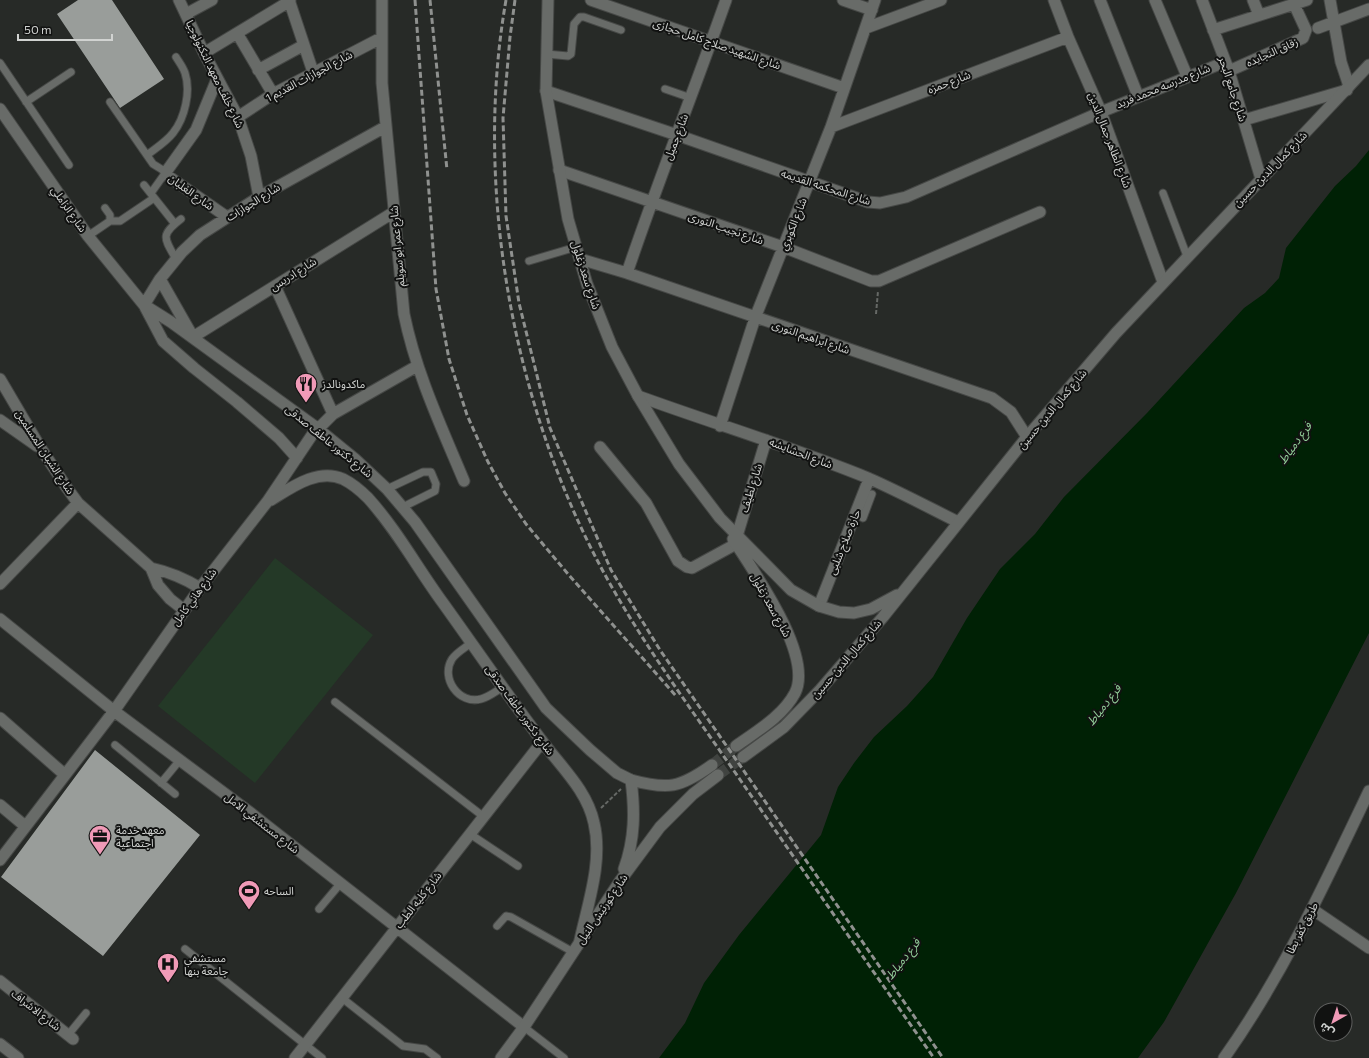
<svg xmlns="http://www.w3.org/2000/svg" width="1369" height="1058" font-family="Commissioner,'Noto Sans Arabic',sans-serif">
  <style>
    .green { fill: #243927 }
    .water { fill: #002105 }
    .building { fill: #999d9a }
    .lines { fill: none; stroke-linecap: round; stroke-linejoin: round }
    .secondary-tunnel { stroke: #404340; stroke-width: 11; stroke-dasharray: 11 5.5; stroke-linecap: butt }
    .service-casing { stroke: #464846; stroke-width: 9 }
    .minor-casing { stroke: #464846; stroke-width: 13 }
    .secondary-casing { stroke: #464846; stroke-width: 13 }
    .path { stroke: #666966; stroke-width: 2; stroke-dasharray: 4 2; stroke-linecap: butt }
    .service { stroke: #686b68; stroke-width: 7 }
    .minor { stroke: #686b68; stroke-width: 11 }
    .secondary { stroke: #686b68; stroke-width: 11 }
    .rail { stroke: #8f918f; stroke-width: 3; stroke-dasharray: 6 3; stroke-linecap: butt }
    .labels { text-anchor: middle; stroke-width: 4; stroke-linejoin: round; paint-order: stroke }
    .street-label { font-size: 11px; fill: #d1d3d1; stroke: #111211 }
    .poi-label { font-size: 11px; fill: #d1d3d1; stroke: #111211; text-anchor: start }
    .water-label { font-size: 12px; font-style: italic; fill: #94d09b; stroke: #111211 }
  </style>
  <rect width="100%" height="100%" fill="#272a27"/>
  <path class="green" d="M275 558 373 635 255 783 158 706Z"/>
  <path class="water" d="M1369 150V633L1236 893 1164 1022 1138 1058H659L685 1023 704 983 739 935 821 835 838 787 854 763 874 737 907 706 933 677 967 618 1000 569 1035 534 1064 497 1147 413 1244 308 1265 293 1279 278 1286 248 1335 186 1356 166Z"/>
  <path class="building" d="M78 0H112L164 79 120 108 57 14Z
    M95 750 200 835 103 956 1 877Z"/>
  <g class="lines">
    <path class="secondary-tunnel" d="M712 765 736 746
      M718 775 743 757"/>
    <g class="service-casing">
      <path id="service" d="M546 54 568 56 571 54 574 24 580 17H584L621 30
        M0 63 69 165
        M665 89 691 98
        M26 102 71 72
        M110 102 153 164 166 172 151 193
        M147 155C156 148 166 142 173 133 185 118 191 91 185 73 183 67 179 62 176 57
        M144 185 175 224
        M1163 193 1187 256
        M110 221H120L154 198
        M88 236 110 221V215L105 208
        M176 259C164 238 160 235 181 219
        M529 261 576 247
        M387 489 423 472H431L436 484 435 491 403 507
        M863 518 872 494
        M471 643C465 648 457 652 452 659 440 678 459 705 481 699 489 697 496 691 503 687
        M335 702 484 817
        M115 745 175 794
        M161 783 180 760
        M470 834 518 866
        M319 909 340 884
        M497 926 506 916 511 917 573 952
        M185 949 322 1058
        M342 998 403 1046 425 1049 437 1058
        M524 1027 564 1058
        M68 1035 86 1013"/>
    </g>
    <g class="minor-casing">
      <path id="minor" d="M179 0 204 53 238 117 251 156 259 197
        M289 0 313 72
        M382 0V83L404 314C416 373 441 426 464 481
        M591 0 844 88
        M843 0 872 10
        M1054 0 1068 37 1101 112 1163 282
        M1100 0 1138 96
        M1155 0 1187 76
        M1202 0 1229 71 1261 179
        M1253 0 1259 15
        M1330 0 1341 62 1349 86
        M186 14 212 0
        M866 28 941 0
        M1318 28 1369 9
        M1213 30 1307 0
        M237 33 273 94
        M204 53 290 1
        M258 70 304 45
        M1229 71 1303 38 1306 30 1294 4
        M217 79 196 130 166 172 168 176 227 217
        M546 91 677 135 868 202 880 203 906 197 1101 112 1225 62
        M0 109 88 236 144 305 163 341 194 368 237 402 279 438 297 458
        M238 117 273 94 381 38
        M1244 120 1347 90
        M831 127 1068 37
        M559 170 783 247 871 281H879L1040 212
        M580 259 627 273 992 398 1011 412 1027 437
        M627 273C658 181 694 91 726 0
        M160 279 193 337 394 212
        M275 286 333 414
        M144 305 171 322 317 428 355 459 387 489 415 522 546 708 590 750 617 773 631 780
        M144 305 160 279 182 252 200 235 259 197 385 127
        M0 379 40 447 67 488 78 503 151 568 158 585 170 599 184 610
        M638 396C715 424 792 447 868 478 898 491 928 507 958 522
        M0 420 37 446
        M720 426 755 318 831 127 875 0
        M600 447 646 503 678 561 687 567 692 568 736 544
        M271 500C292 487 318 468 343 479 353 484 361 491 368 498 397 530 418 569 443 603 476 649 508 696 542 741 561 767 587 790 594 823 603 861 588 903 580 940
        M737 536 766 440
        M151 568C169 572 184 578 200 588
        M0 584 78 503
        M819 606 869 479
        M0 619 114 711 252 814 524 1027
        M0 718 64 774
        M0 805 25 826
        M0 860 114 711 200 588 267 502 312 435 333 414 417 366
        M1312 909 1369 948
        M0 981 73 1039
        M0 1044 18 1058
        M295 1058 542 742
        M1224 1058C1283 975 1325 883 1369 791"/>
    </g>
    <g class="secondary-casing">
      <path id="secondary" d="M548 0 546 91 568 219 587 284 612 347 638 396 679 464 720 518 791 590 819 606 839 612 854 613 871 609 897 595
        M733 539C753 571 814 655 795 693 783 716 757 731 736 746
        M743 757 784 727 820 690 883 617 1027 437 1116 333 1369 65
        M624 869C635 839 635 811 631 780 668 790 680 788 712 765
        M501 1058 524 1027 620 881 660 827 693 794 718 775"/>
    </g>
    <path class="path" d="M876 314 878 291
      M601 808 621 789"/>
    <use href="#service" class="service"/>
    <use href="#minor" class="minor"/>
    <use href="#secondary" class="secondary"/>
    <path class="rail" d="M415 0 436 289 449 359 467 415 488 462 505 493 526 524 568 574 676 696
      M430 0 447 170
      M506 0C473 188 513 406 604 573 644 646 694 713 741 781 805 873 869 966 934 1058
      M515 0 510 37 503 118 506 216 519 303 550 428 611 570 660 650 943 1058"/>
  </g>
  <defs>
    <g id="restaurant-pin" transform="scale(1.15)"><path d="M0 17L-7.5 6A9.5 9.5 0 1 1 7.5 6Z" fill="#f09ab7" stroke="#111211"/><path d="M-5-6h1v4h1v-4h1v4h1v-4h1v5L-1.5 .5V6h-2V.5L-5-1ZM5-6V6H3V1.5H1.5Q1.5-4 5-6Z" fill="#111"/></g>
    <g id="office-pin" transform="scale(1.15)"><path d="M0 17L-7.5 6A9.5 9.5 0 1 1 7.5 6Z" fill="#f09ab7" stroke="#111211"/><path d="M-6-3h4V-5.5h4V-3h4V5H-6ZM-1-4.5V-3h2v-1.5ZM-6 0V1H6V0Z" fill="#111"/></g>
    <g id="stadium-pin" transform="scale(1.15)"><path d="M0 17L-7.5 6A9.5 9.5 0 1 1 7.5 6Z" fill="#f09ab7" stroke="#111211"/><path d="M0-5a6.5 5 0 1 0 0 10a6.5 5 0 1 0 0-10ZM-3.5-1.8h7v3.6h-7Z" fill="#111"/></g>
    <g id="hospital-pin" transform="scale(1.15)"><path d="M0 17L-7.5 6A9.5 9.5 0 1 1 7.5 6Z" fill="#f09ab7" stroke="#111211"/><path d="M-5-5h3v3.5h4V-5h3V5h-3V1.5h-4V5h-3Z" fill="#111"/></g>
  </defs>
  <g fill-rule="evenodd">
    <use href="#restaurant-pin" x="306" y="384"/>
    <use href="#office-pin" x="100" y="836"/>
    <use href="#stadium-pin" x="249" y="891"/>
    <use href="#hospital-pin" x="168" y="964"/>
  </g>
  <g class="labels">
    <g class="street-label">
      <text transform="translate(717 44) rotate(19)" y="4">شارع الشهيد صلاح كامل حجازى</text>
      <text transform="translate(1272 52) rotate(-24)" y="4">زقاق النجايده</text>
      <text transform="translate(215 74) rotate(64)" y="4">شارع خلف معهد التكنولوجيا</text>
      <text transform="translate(309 76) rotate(-28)" y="4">شارع الجوازات القديم 1</text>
      <text transform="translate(949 82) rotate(-21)" y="4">شارع حمزه</text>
      <text transform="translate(1163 86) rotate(-22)" y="4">شارع مدرسه محمد فريد</text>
      <text transform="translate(1233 89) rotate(72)" y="4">شارع جامع البحر</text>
      <text transform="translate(676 137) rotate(-69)" y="4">شارع جميل</text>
      <text transform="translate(1110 140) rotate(69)" y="4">شارع الطاهر جمال الدين</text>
      <text transform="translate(1270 169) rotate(-46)" y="4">شارع كمال الدين حسين</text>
      <text transform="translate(826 187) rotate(18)" y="4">شارع المحكمه القديمه</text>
      <text transform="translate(191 192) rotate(36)" y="4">شارع الغلبان</text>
      <text transform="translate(253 202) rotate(-32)" y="4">شارع الجوازات</text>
      <text transform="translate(69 209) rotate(55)" y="4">شارع الزاملي</text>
      <text transform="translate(793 224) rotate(-68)" y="4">شارع الكوبري</text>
      <text transform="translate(726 228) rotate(19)" y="4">شارع نجيب النورى</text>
      <text transform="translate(397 246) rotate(-95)" y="4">شارع عمر ابو سويلم</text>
      <text transform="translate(293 274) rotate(-32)" y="4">شارع ادريس</text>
      <text transform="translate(586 275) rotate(72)" y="4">شارع سعد زغلول</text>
      <text transform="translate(811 337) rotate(19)" y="4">شارع ابراهيم النورى</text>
      <text transform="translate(1052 409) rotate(-50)" y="4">شارع كمال الدين حسين</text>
      <text transform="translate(329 441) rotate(39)" y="4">شارع دكتور عاطف صدقى</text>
      <text transform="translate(45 452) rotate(57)" y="4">شارع الشبان المسلمين</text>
      <text transform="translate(801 453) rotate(21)" y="4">شارع الحشايشه</text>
      <text transform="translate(751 488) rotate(-73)" y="4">شارع لطيف</text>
      <text transform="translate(844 542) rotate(-68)" y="4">حارة صلاح شلبى</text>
      <text transform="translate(194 597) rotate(-54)" y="4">شارع هاني كامل</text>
      <text transform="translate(771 605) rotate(61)" y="4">شارع سعد زغلول</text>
      <text transform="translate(846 659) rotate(-49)" y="4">شارع كمال الدين حسين</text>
      <text transform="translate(520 710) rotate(54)" y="4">شارع دكتور عاطف صدقى</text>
      <text transform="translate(262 823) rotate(38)" y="4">شارع مستشفي الامل</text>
      <text transform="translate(418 900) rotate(-52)" y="4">شارع كليه الطب</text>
      <text transform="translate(602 909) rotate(-56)" y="4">شارع كورنيش النيل</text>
      <text transform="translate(1302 928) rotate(-63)" y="4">طريق كفر بطا</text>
      <text transform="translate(36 1010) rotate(38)" y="4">شارع الاشراف</text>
    </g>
    <g class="poi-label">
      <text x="322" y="388">ماكدونالدز</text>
      <text x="116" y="834">معهد خدمة<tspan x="116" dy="13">اجتماعية</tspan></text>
      <text x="264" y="895">الساحه</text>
      <text x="184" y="962">مستشفي<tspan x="184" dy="13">جامعة بنها</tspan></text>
    </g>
    <g class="water-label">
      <text transform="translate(1295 443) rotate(-54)" y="4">فرع دمياط</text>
      <text transform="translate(1104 705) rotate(-52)" y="4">فرع دمياط</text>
      <text transform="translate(903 959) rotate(-52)" y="4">فرع دمياط</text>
    </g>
  </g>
  <g transform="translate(1333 1022) rotate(219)"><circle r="19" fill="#111211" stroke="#5e5f5e"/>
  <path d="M0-3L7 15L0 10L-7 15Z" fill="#f09ab7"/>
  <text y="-6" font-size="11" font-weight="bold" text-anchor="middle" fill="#d1d3d1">ش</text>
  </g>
  <path d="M18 34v6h94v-6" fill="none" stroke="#d1d3d1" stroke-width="2"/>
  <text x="24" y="34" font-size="12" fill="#d1d3d1" stroke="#111211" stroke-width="3" paint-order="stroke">50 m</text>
</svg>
